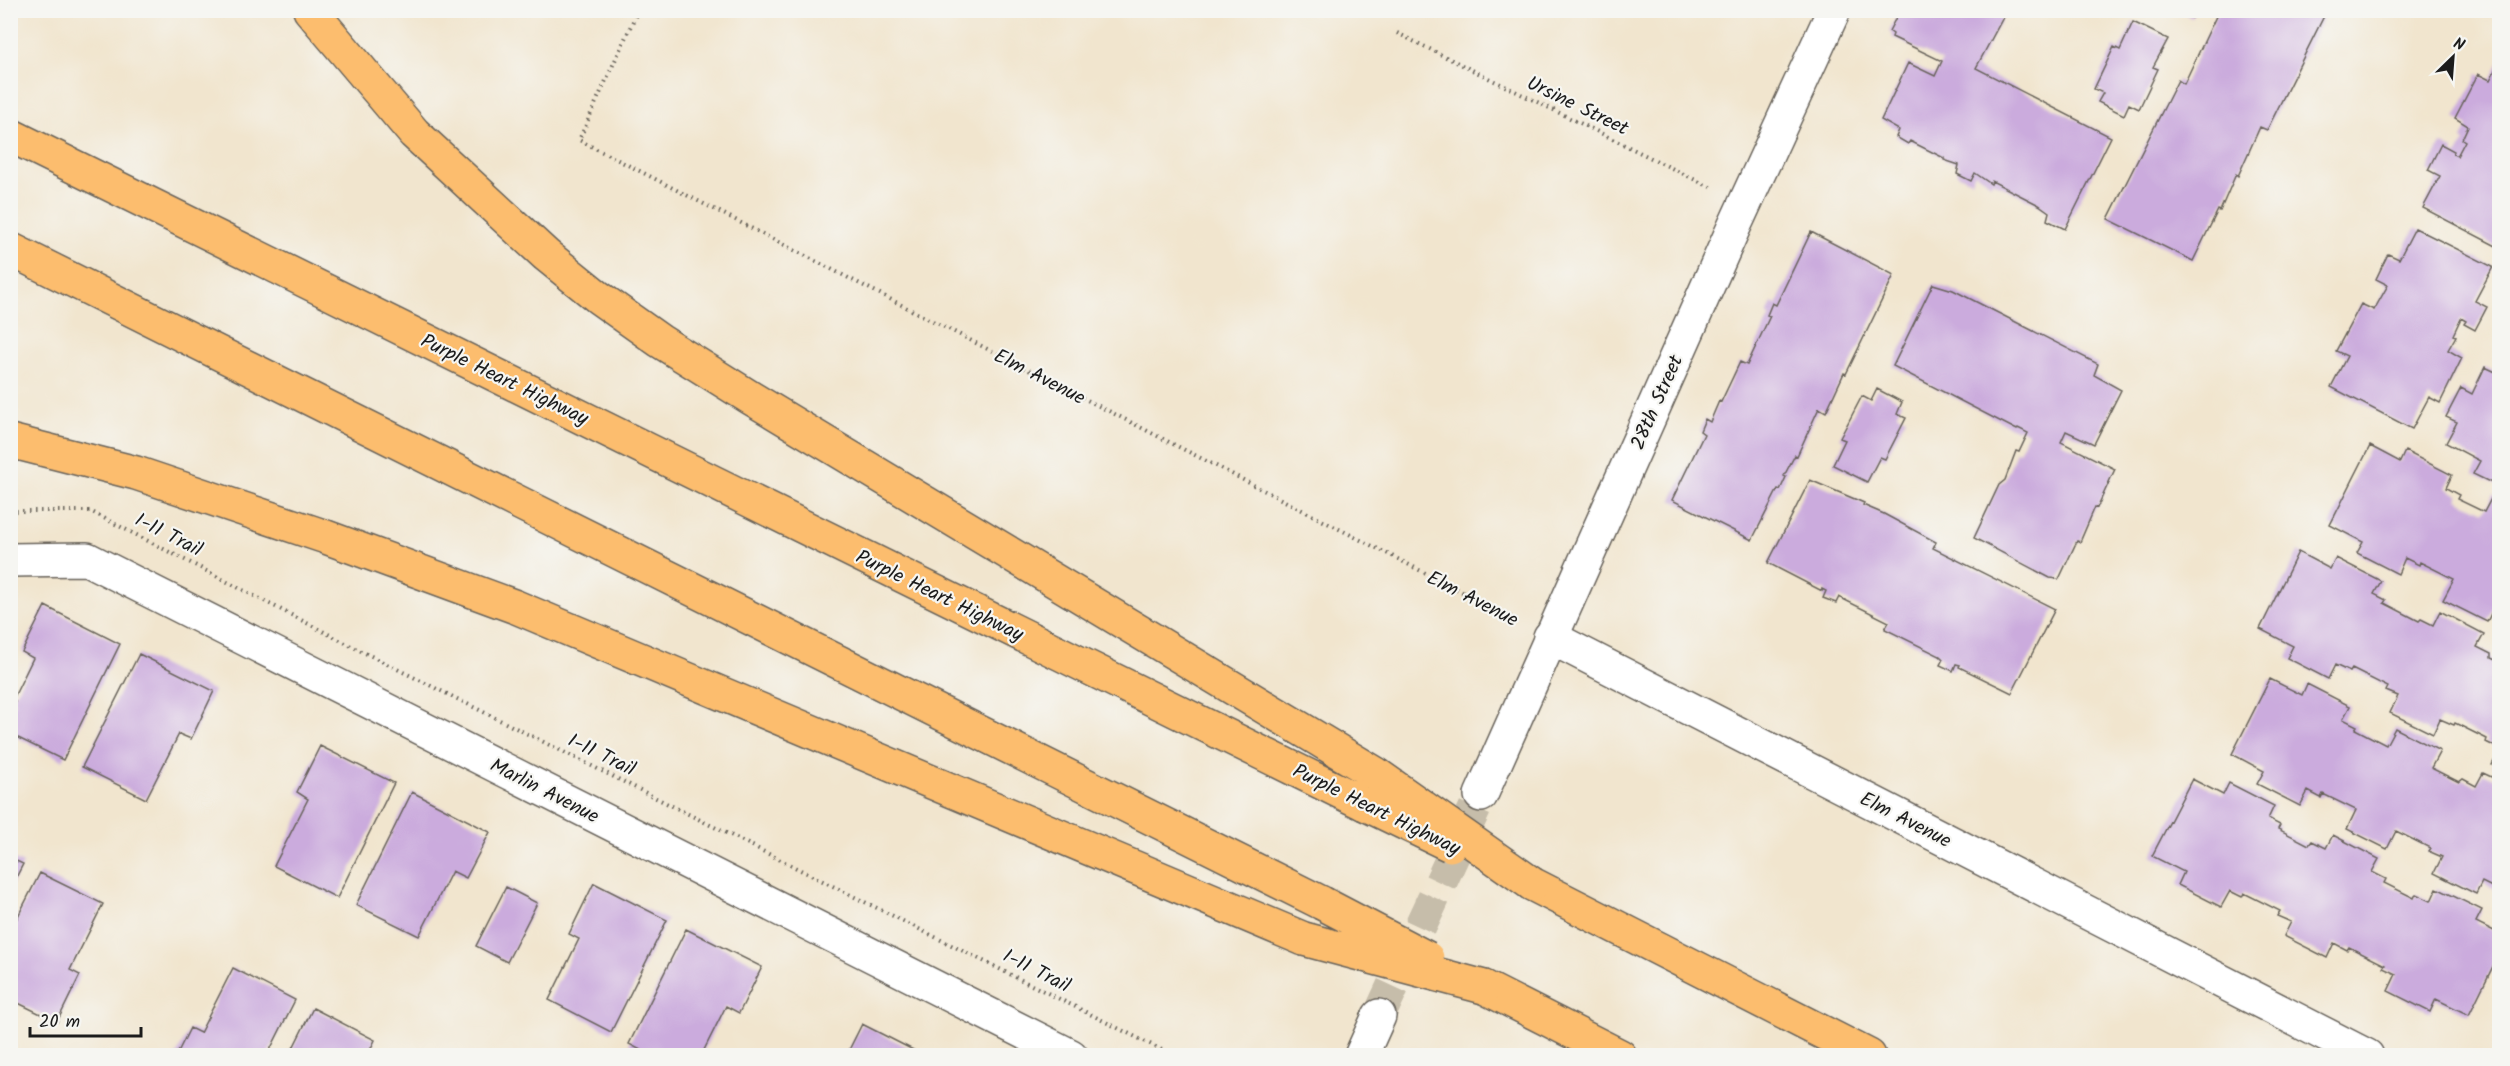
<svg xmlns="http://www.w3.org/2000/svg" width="2510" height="1066" font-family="Kalam,sans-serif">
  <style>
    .building { fill: #cbabdd }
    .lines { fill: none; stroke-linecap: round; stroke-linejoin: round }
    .tertiary-tunnel { stroke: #c6bdaa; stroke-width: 33; stroke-dasharray: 33 16; stroke-linecap: butt }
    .minor-casing { stroke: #67625a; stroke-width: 36 }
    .tertiary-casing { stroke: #67625a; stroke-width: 36 }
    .motorway-casing { stroke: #67625a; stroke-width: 36 }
    .path { stroke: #67625a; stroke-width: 4; stroke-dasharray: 1.5 4.5; stroke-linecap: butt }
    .minor { stroke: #fff; stroke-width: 33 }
    .tertiary { stroke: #fff; stroke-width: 33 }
    .motorway { stroke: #fcbd6e; stroke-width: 33 }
    .motorway-bridge-casing { stroke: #67625a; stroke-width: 36; stroke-linecap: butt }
    .motorway-bridge { stroke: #fcbd6e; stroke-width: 33 }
    .labels { text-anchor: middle; stroke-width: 4.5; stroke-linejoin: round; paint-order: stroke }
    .street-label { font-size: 20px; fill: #1c1c1c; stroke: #f6f6f2 }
  </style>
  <rect width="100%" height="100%" fill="#f6f6f2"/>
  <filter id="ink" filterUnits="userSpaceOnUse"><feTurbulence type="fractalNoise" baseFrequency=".0167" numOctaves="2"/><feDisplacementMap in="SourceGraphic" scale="12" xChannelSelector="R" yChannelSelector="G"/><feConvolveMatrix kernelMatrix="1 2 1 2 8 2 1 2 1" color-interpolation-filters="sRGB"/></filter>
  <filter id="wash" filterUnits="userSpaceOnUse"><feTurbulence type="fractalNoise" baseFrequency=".008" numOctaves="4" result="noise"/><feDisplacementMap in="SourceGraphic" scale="24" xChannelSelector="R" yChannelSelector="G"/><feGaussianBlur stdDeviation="1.35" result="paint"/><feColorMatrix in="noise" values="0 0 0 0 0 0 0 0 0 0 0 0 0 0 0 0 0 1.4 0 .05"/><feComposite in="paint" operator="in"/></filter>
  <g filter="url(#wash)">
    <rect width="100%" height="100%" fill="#f1e5ce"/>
    <g id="blocks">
      <path class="building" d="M1900 10H2007L1976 68 2111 137 2065 229 2047 220 2049 212 2039 205 1992 181 1991 184 1975 173 1971 181 1957 174 1959 165 1944 160V158L1910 141 1908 144 1896 137 1899 130 1881 120 1908 63 1935 76 1942 61 1892 37 1893 34 1889 31Z
        M2178 10H2195L2192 18Z
        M2219 10H2327L2267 130 2260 127 2238 176 2236 174 2220 211 2218 210 2193 261 2108 219 2178 80 2184 84Z
        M2133 22 2168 39 2153 67 2158 69 2139 109 2129 104 2124 115 2098 102 2103 93 2094 89 2114 47 2120 50Z
        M2500 60V248L2423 208 2440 176 2428 170 2441 144 2454 151 2453 154 2457 156 2465 141 2462 139 2468 126 2455 118 2478 74 2490 80Z
        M2415 228 2493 267 2475 301 2487 307 2475 330 2464 324 2466 321 2461 318 2453 335 2456 336 2448 350 2462 358 2440 403 2429 397 2412 429 2331 387 2347 356 2336 351 2361 304 2374 310 2388 285 2376 279 2388 254 2399 259Z
        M1811 232 1894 275 1846 374 1844 373 1826 412 1819 408 1797 456 1795 455 1784 476 1786 477 1780 490 1778 489 1752 540 1672 500 1704 434 1700 431 1705 419 1710 422 1719 401 1721 402 1740 362 1747 365 1770 316 1767 315 1772 303 1776 305Z
        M1933 284 1953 290 2098 364 2094 375 2121 390 2094 444 2066 431 2061 442 2115 469 2097 508 2095 507 2080 542 2077 541 2059 579 2050 578 1974 538 1999 485 2005 480 2016 451 2019 452 2028 433 2018 428 2017 430 1893 366Z
        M2485 367 2500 374V487L2473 474 2480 461 2446 443 2457 422 2446 417 2461 388 2472 394Z
        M1877 389 1902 402 1897 414 1906 418 1885 459 1880 457 1867 482 1833 465 1845 440 1840 438 1862 396 1871 401Z
        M2370 446 2400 462 2405 451 2452 475 2446 488 2459 495 2457 499 2484 512 2493 495 2500 498V605L2496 603 2487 622 2443 600 2454 579 2420 562 2419 565 2405 558 2398 574 2357 553 2363 542 2330 525Z
        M1810 480 1864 503 1863 505 1884 514 1936 542 1933 548 2055 609 2012 693 1959 667 1960 665 1956 664 1953 671 1940 665 1943 659 1940 656 1885 629 1889 622 1839 597 1836 603 1823 598 1826 591 1822 589V591L1768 563Z
        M2298 552 2330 569 2336 558 2381 581 2374 594 2386 600 2384 603 2419 621 2421 619 2433 625 2440 611 2484 634 2477 647 2491 654V658L2500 662V749L2486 742 2487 739 2455 723 2454 725 2440 719 2433 734 2390 713 2398 696 2386 691 2388 687 2352 669 2350 672 2335 665 2328 679 2287 658 2293 646 2260 629Z
        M45 606 120 644 63 760 10 734V711L15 702 12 701 33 658 22 652Z
        M139 654 214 691 191 739 179 734 146 799 82 767Z
        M2270 679 2302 695 2307 684 2350 706 2343 719 2357 726 2355 729 2386 745 2395 728 2440 751 2431 768 2459 782 2463 779 2476 786 2483 773 2500 781V891L2482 882 2476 894 2434 873 2442 857 2428 851 2430 848 2396 831 2387 849 2347 829 2356 810 2323 794 2321 798 2308 791 2300 806 2257 784 2264 771 2232 754Z
        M320 746 394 783 337 898 274 866 308 799 297 792Z
        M2500 750V769L2492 765Z
        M2192 779 2223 795 2229 783 2274 806 2268 819 2280 825 2278 829 2309 845 2312 841 2326 848 2333 835 2379 859 2372 872 2386 879 2384 883 2414 898 2416 894 2431 901 2437 888 2482 910 2476 922 2500 934V952L2469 1015 2436 999 2430 1012 2388 991 2396 974 2383 968 2385 965 2349 947 2347 950 2334 943 2327 958 2284 936 2291 922 2277 916 2280 911 2244 893 2242 897 2230 891 2221 907 2178 885 2184 872 2152 856Z
        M412 792 490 832 466 878 452 871 419 936 356 905Z
        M10 858 23 864 10 889Z
        M40 873 103 904 70 970 80 975 57 1022 10 999V932Z
        M594 883 667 920 611 1032 549 1000 579 939 569 934Z
        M506 887 537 903 507 962 476 946Z
        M686 929 762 967 739 1013 726 1006 701 1056H652L629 1044Z
        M233 968 295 1000 267 1056H176L190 1028 200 1033Z
        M313 1008 375 1040 367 1056H289Z
        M862 1024 925 1056H846Z"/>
    </g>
  </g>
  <g filter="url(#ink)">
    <use href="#blocks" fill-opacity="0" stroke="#67625a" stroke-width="1.5"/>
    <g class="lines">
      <path class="tertiary-tunnel" d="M1379 1016 1481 795"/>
      <g class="minor-casing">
        <path id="minor" d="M10 560 87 559 1071 1056
          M1550 637 2367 1056"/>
      </g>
      <g class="tertiary-casing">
        <path id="tertiary" d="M1481 795 1734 227 1834 10
          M1361 1056 1379 1016"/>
      </g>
      <g class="motorway-casing">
        <path id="motorway" d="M310 10 414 133 546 255 598 297 660 341 751 398 1376 774
          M10 135 1365 804
          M10 249 1322 903
          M10 441 136 473 326 537 516 607 1304 939
          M1532 884 1869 1056
          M1484 987 1620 1056"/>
      </g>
      <path class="path" d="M638 10 579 140 1519 621
        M1397 33 1712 188
        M10 511H90L365 653 1174 1056"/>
      <use href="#minor" class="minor"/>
      <use href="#tertiary" class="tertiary"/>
      <use href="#motorway" class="motorway"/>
      <g class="motorway-bridge-casing">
        <path id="motorway-bridge" d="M1376 774 1532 884
          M1365 804 1450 845
          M1322 903 1427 958
          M1304 939 1484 987"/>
      </g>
      <use href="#motorway-bridge" class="motorway-bridge"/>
    </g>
  </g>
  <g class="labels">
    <g class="street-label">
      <text transform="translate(1578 105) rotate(26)" y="7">Ursine Street</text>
      <text transform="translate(1040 376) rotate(27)" y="7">Elm Avenue</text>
      <text transform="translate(505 379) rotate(26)" y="7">Purple Heart Highway</text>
      <text transform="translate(1656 402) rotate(-66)" y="7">28th Street</text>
      <text transform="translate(169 534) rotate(27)" y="7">I-11 Trail</text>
      <text transform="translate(940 595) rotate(26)" y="7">Purple Heart Highway</text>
      <text transform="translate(1473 598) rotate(27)" y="7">Elm Avenue</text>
      <text transform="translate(602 754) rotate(26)" y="7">I-11 Trail</text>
      <text transform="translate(545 790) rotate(27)" y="7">Marlin Avenue</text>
      <text transform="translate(1377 809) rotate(26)" y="7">Purple Heart Highway</text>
      <text transform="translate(1906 819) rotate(27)" y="7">Elm Avenue</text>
      <text transform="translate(1037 970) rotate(27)" y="7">I-11 Trail</text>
    </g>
  </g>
  <rect width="2510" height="1066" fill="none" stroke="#f6f6f2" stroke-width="36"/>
  <g transform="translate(2453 57) rotate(25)" stroke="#f6f6f2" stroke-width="4.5" paint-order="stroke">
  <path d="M0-4.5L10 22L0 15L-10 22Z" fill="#1c1c1c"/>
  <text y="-9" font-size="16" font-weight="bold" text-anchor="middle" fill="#1c1c1c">N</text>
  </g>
  <path d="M30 1027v9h111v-9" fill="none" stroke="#1c1c1c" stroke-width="3"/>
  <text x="39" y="1027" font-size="18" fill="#1c1c1c" stroke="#f6f6f2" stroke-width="4.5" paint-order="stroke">20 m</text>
</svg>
